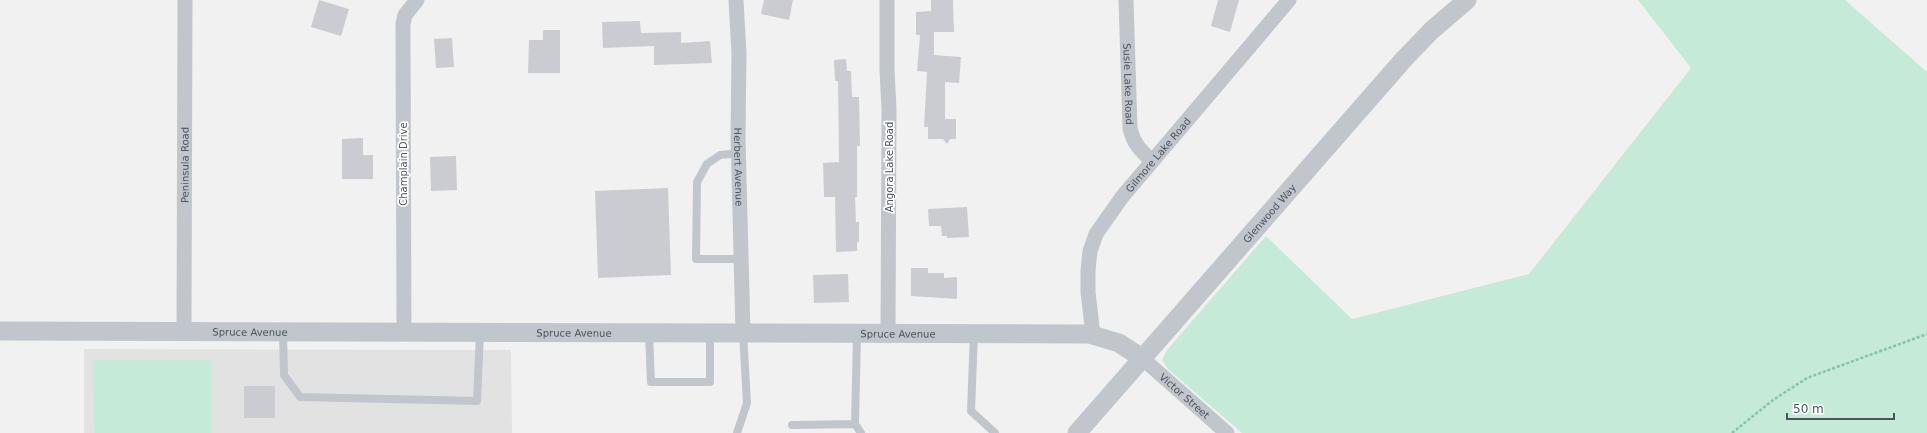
<svg xmlns="http://www.w3.org/2000/svg" width="1927" height="433" font-family="'DejaVu Sans',sans-serif">
  <style>
    .education { fill: #e3e2e2 }
    .green { fill: #c5ead7 }
    .building { fill: #cbccd2 }
    .lines { fill: none; stroke-linecap: round; stroke-linejoin: round }
    .path { stroke: #81c4a9; stroke-width: 2.5; stroke-dasharray: 3 2; stroke-linecap: butt }
    .service { stroke: #c1c6cd; stroke-width: 8 }
    .minor { stroke: #c1c6cd; stroke-width: 15 }
    .tertiary { stroke: #c1c6cd; stroke-width: 19 }
    .labels { text-anchor: middle; stroke-width: 3.5; stroke-linejoin: round; paint-order: stroke }
    .street-label { font-size: 10px; fill: #4b525c; stroke: #fff }
  </style>
  <rect width="100%" height="100%" fill="#f2f1f1"/>
  <path class="education" d="M84 349 511 350 512 433H84Z"/>
  <path class="green" d="M1638 0H1845L1927 72V433H1242L1168 369 1162 360 1167 350 1266 236 1352 319 1529 274 1691 68Z
    M93 360H211V433H94Z"/>
  <path class="building" d="M319 0 349 9 341 36 311 27Z
    M764 0H793L789 20 761 14Z
    M931 0H953L954 32H934V55L961 57 959 83 945 82V119H956V139H950L947 144 943 139H928V127H924L927 72 917 71 920 35H916V12L931 11Z
    M1218 0H1239L1230 32 1211 26Z
    M640 21 641 33 681 32V43L710 41 712 63 654 65V46L603 48 602 22Z
    M543 30H560V73H528L529 40H543Z
    M452 38 454 67 436 68 434 39Z
    M846 59 847 71H851L852 97H859L860 146H857V197H855L856 222H859V242H857V251L836 252 835 197H824L823 163 839 162 838 81H835L834 60Z
    M363 138V155H373V179H342V139Z
    M456 156 457 190 431 191 430 157Z
    M668 188 671 275 598 278 595 191Z
    M967 207 969 237 947 238V236H942L941 226H929L928 209Z
    M911 268H928V273H944V278L957 277V299L911 296Z
    M848 274 849 302 814 303 813 275Z
    M244 386H275V418H244Z"/>
  <g class="lines">
    <path class="path" d="M1732 433 1773 400 1807 378 1927 334"/>
    <path class="service" d="M739 153 720 155 707 164 697 182 696 259H741
      M283 331 284 375 300 397 477 401 480 332
      M649 333 651 382H710V333
      M857 334 855 424 861 433
      M974 334 971 411 995 433
      M792 425 855 424
      M737 433 747 403 743 333"/>
    <g class="minor">
      <path id="s1" d="M736 0 739 53 738 138 743 333"/>
      <path d="M887 0V70L889 109 888 334"/>
      <path id="s2" d="M1126 0 1130 128C1133 143 1141 151 1152 161"/>
      <path id="s3" d="M184 331 185 0"/>
      <path d="M404 332 403 24 405 15 417 0"/>
      <path id="s4" d="M1093 335 1088 292V271L1090 251 1096 234 1122 197 1289 0"/>
      <path id="s5" d="M1142 358 1227 433"/>
    </g>
    <g class="tertiary">
      <path id="s6" d="M0 331 1089 334 1119 343 1142 358"/>
      <path id="s7" d="M1077 433 1404 59 1432 30 1467 0"/>
    </g>
  </g>
  <g class="labels">
    <g class="street-label">
      <text dy="4" stroke="none"><textPath href="#s2" startOffset="84">Susie Lake Road</textPath></text>
      <text dy="4" stroke="none"><textPath href="#s4" startOffset="203">Gilmore Lake Road</textPath></text>
      <text transform="translate(403 164) rotate(-90)" y="4">Champlain Drive</text>
      <text dy="4" stroke="none"><textPath href="#s3" startOffset="166">Peninsula Road</textPath></text>
      <text dy="4" stroke="none"><textPath href="#s1" startOffset="167">Herbert Avenue</textPath></text>
      <text transform="translate(889 167) rotate(-90)" y="4">Angora Lake Road</text>
      <text dy="4" stroke="none"><textPath href="#s7" startOffset="292">Glenwood Way</textPath></text>
      <text dy="4" stroke="none"><textPath href="#s6" startOffset="250">Spruce Avenue</textPath></text>
      <text dy="4" stroke="none"><textPath href="#s6" startOffset="574">Spruce Avenue</textPath></text>
      <text dy="4" stroke="none"><textPath href="#s6" startOffset="898">Spruce Avenue</textPath></text>
      <text dy="4" stroke="none"><textPath href="#s5" startOffset="57">Victor Street</textPath></text>
    </g>
  </g>
  <path d="M1787 413v6h107v-6" fill="none" stroke="#4b525c" stroke-width="2"/>
  <text x="1793" y="413" font-size="12" fill="#4b525c" stroke="#ffffff" stroke-width="3" paint-order="stroke">50 m</text>
</svg>
